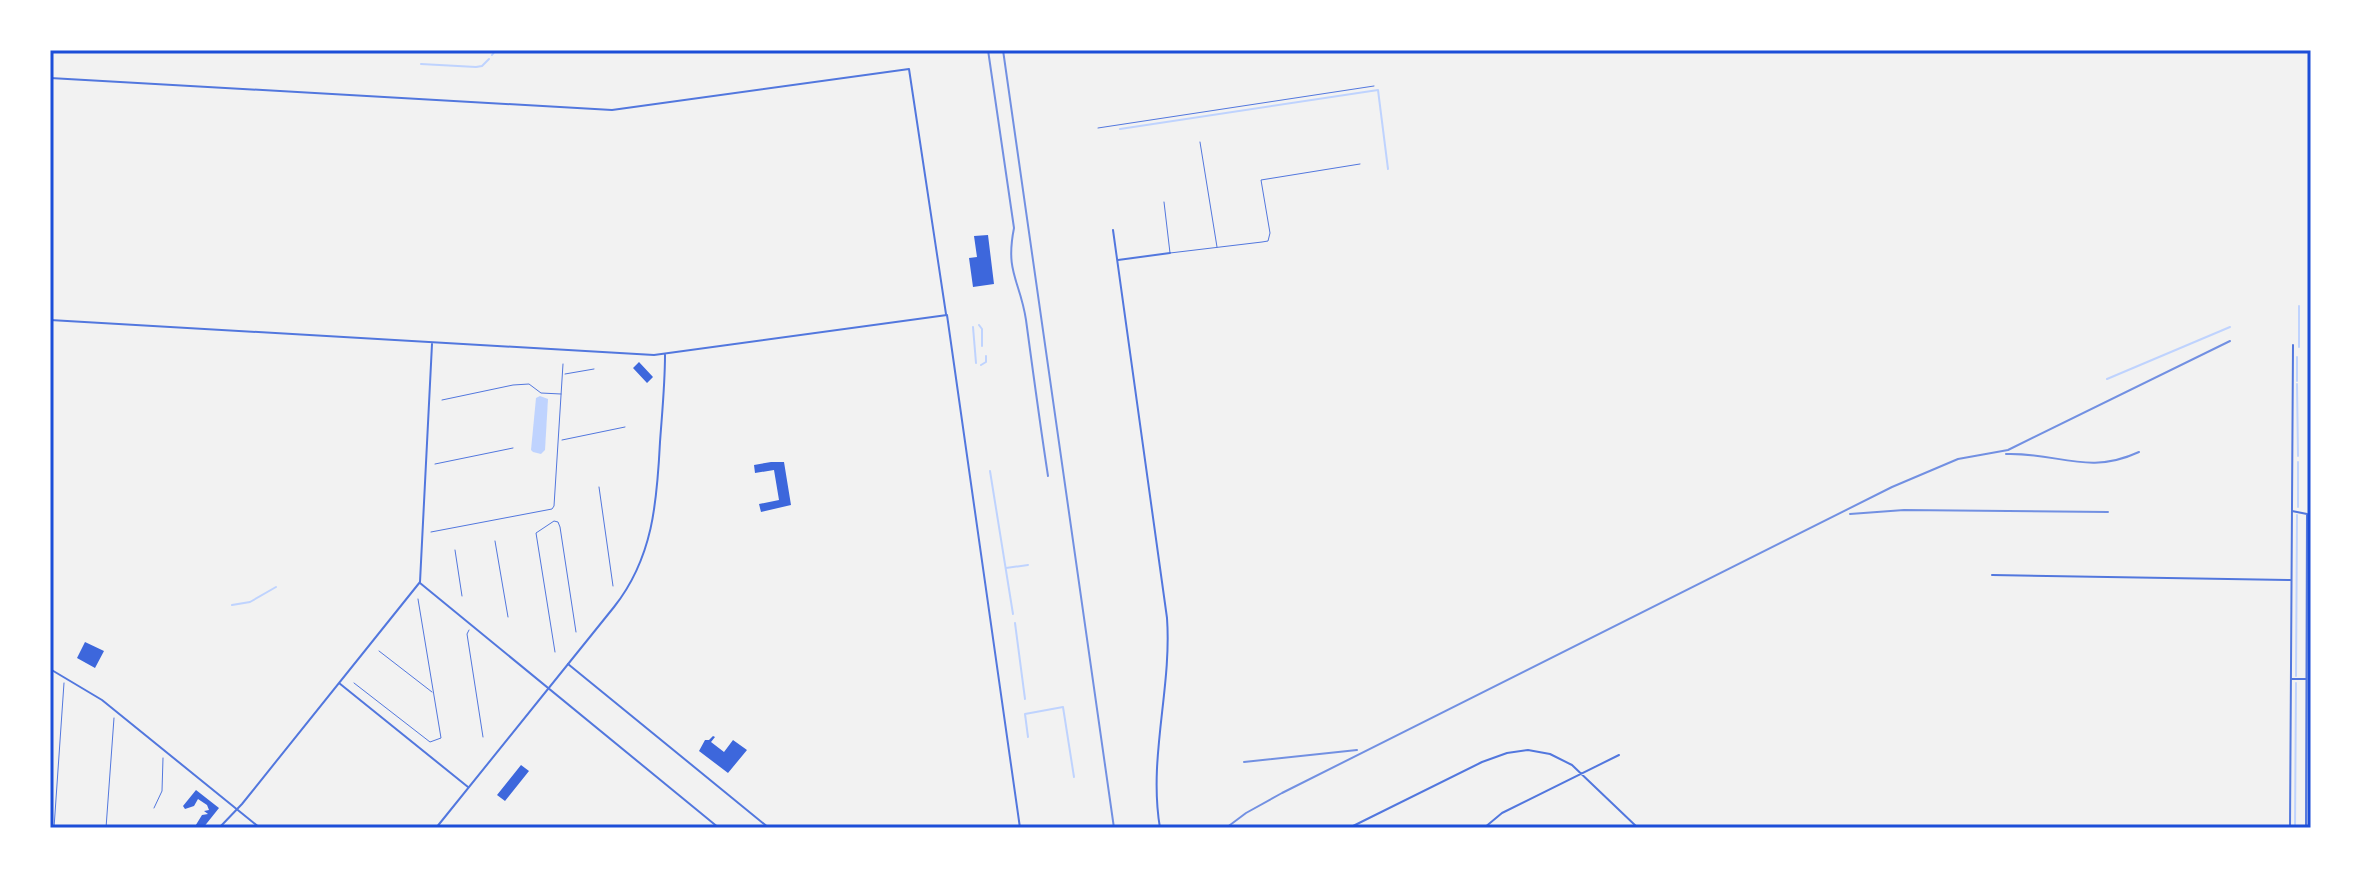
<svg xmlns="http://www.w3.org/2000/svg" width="2361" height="878" font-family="'Alegreya Sans',sans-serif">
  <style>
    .water { fill: #bfd3fe }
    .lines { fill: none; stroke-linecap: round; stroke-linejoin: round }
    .stream { stroke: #bfd3fe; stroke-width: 2 }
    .building { fill: #3d67dc }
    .service { stroke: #5277de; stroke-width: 1 }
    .minor { stroke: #5277de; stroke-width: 2 }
    .tertiary { stroke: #5277de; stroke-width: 2 }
    .rail { stroke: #7290e2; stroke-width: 2 }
    .neatline { fill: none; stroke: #1d4ed8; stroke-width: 3 }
  </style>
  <rect width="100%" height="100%" fill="#f2f2f2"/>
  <path class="water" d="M540 396 548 399 545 450 541 454 533 452 531 450 536 398Z"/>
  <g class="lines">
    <path class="stream" d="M52 50 67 51
      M492 55 496 50
      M421 64 476 67 482 66 489 59
      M1120 129 1378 90 1388 169
      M979 325 982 329V346
      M973 327 976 363
      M2299 347V306
      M2297 357V381
      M981 365 986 362V356
      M2107 379 2230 327
      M2297 384 2298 456
      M2298 462V507
      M990 471 1013 614
      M1006 568 1028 565
      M232 605 250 602 276 587
      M1015 623 1025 699
      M2296 676 2297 515
      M1028 737 1025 714 1063 707 1074 777
      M2295 828 2296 683"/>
  </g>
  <path class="building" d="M988 235 994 284 973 287 969 258 977 257 974 236Z
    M639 362 653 377 647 383 633 368Z
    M771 462H784L791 505 761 512 759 504 779 500 774 470 755 473 754 465Z
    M85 642 104 651 95 668 77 658Z
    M713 736 715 737 711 742 724 752 733 740 747 750 728 773 699 751 705 740H709Z
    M521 765 529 771 505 801 497 795Z
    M196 790 219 808 203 828H194L202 815 208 814 204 811 209 810 207 805 198 799 194 806 185 809 183 806Z"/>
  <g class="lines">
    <path class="service" d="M1098 128 1374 86
      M1200 142 1217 247
      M1164 202 1170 253 1262 242 1268 241 1270 233 1261 180 1360 164
      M565 374 594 369
      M442 400 513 385 529 384 541 393 561 394
      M562 440 625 427
      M435 464 513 448
      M599 487 613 586
      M431 532 552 509 554 506 563 364
      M495 541 508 617
      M455 550 462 596
      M469 630 467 634 483 737
      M379 651 432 692
      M555 652 536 533 554 521 558 522 560 527 576 632
      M354 683 430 742 441 738 418 599
      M154 808 162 791 163 758
      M54 828 64 683
      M106 828 114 718"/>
    <path class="minor" d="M50 78 612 110 909 69 946 314
      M1113 230 1167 618C1172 688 1148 758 1160 828
      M1118 260 1170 253
      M2292 511 2307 514 2306 828
      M1992 575 2290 580
      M420 583 719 828
      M568 664 769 828
      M2292 679H2306
      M339 683 468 787
      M219 828 242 804 420 582 432 344
      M1349 828 1482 762 1507 753 1528 750 1550 754 1572 765 1638 828
      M1484 828 1502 813 1619 755
      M2290 828 2293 345"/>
    <path class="tertiary" d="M50 320 654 355 947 315 1020 828
      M50 669 102 700 260 828
      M436 828 614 607C653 558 657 502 660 442 662 414 665 384 665 355"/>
    <path class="rail" d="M988 50 1014 228C1005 273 1020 280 1026 320 1033 372 1040 424 1048 476
      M1003 50 1114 828
      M2006 454C2058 452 2087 476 2139 452
      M1850 514 1904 510 2108 512
      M1244 762 1357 750
      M1226 828 1246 813 1282 793 1892 487 1958 459 2008 450 2230 341"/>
  </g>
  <rect width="2361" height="878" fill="none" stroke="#ffffff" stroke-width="104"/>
  <rect x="52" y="52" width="2257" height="774" class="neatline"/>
</svg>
